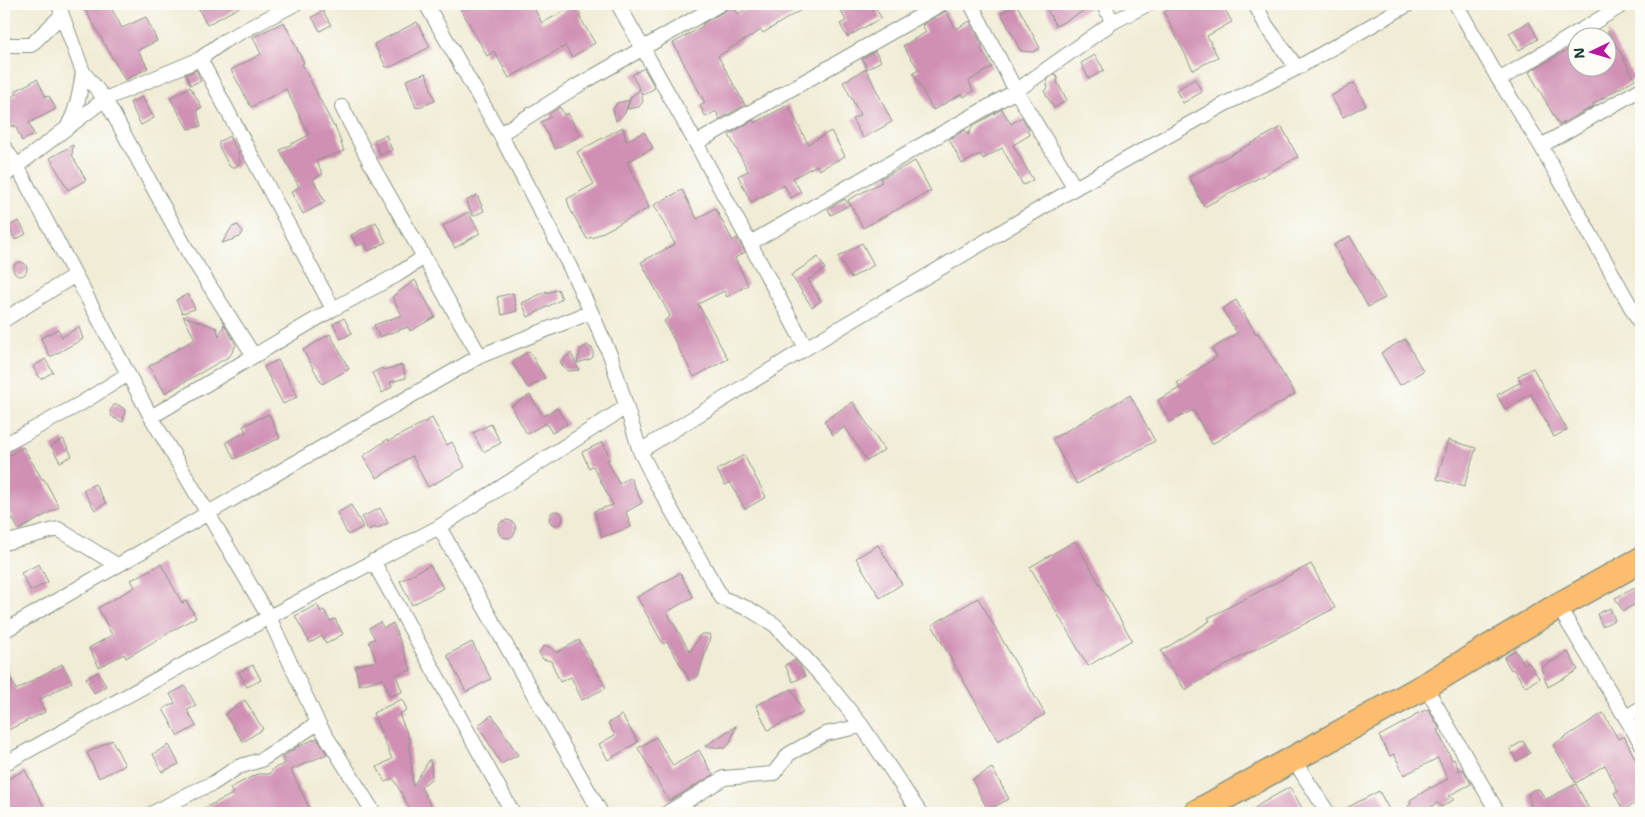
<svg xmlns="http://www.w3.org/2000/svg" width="1645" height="817" font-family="'Shantell Sans',sans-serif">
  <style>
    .building { fill: #d090b4 }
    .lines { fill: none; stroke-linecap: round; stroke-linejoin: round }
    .street-casing { stroke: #889485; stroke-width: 16 }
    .highway-casing { stroke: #889485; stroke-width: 28 }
    .street { stroke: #fff; stroke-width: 14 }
    .highway { stroke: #fcbd6e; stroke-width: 25 }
  </style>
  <rect width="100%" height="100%" fill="#fdfcf7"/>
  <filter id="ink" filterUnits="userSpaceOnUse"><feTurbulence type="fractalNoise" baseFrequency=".02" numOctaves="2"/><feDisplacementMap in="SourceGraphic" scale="10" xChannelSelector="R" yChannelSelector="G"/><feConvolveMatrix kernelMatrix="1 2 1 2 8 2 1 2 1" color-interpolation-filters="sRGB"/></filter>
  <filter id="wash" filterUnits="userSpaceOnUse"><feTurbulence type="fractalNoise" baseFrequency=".0096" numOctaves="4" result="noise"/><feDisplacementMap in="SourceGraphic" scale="20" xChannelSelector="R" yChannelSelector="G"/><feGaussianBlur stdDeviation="1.12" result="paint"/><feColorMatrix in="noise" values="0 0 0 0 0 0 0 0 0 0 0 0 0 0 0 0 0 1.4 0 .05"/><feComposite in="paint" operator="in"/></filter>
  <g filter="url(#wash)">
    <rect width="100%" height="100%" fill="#f0ecd6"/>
    <g id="blocks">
      <path class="building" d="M82 4H109L122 28 146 17 157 41 138 50 148 68 125 80Z
        M196 4H245L207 25Z
        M458 4H532L542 23 576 5 581 15 579 16 595 43 572 57 565 46 509 78 494 51 487 56Z
        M729 4H732L738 14 753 4H811L763 33 761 30 718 56 745 105 720 119 716 111 706 117 700 106 705 103 673 43 703 26 702 24 725 11Z
        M838 4H868L871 10 876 8 881 18 847 37 840 24 846 21Z
        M1044 4H1094L1095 5 1056 26Z
        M1179 4H1222L1232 22 1207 36 1218 57 1193 70 1164 12Z
        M1017 5 1040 48 1033 52 1021 51 1001 13Z
        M323 11 331 25 320 31 312 17Z
        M946 11 956 29 970 21 983 47 981 49 992 67 969 81 973 91 964 97 962 94 933 110 913 73 919 70 903 46 926 32 922 25Z
        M284 22 304 63 302 64 334 127 335 126 344 151 316 161 323 174 313 179 325 202 303 214 291 192 299 187 280 150 309 135 286 89 251 107 231 70 261 54 253 37Z
        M417 22 430 47 391 67H386L374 44Z
        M1529 22 1538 39 1519 50 1509 33Z
        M1608 31 1635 79 1593 104 1594 106 1559 125 1529 72 1578 44V68H1608Z
        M875 51 881 61 867 69 862 59Z
        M1095 55 1104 70 1089 79 1081 63Z
        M644 68 655 88 643 95 641 92 643 101 639 107 627 109 631 97 640 90 632 75Z
        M866 69 892 122 863 138 852 119 860 115 843 82Z
        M196 70 201 81 190 85 186 74Z
        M426 73 435 101 416 108 406 80Z
        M1055 74 1058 79 1057 82 1067 100 1054 108 1044 91 1048 88 1046 80Z
        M37 79 46 97 49 96 56 109 29 123 34 135 22 141 15 125 12 127 4 110V106L11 102 9 98 17 94 15 91Z
        M1195 79 1202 92 1183 103 1176 90Z
        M1354 83 1366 105 1343 117 1331 96Z
        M190 87 202 107 197 110 201 126 188 129 170 98Z
        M142 97 154 118 141 125 130 103Z
        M629 100 625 113 616 121 613 109 617 103Z
        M788 105 808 144 831 131 845 156 819 170 817 165 793 178 801 192 791 198 784 185 751 202 738 176 748 171 729 135 753 120 755 123Z
        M560 107 564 115 568 113 580 136 555 149 541 122 551 117 549 114Z
        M1002 109 1011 124 1022 117 1029 130 1027 131 1030 135 1013 145 1033 180 1023 185 1002 148 983 159 980 154 962 164 949 139 965 130 968 135 973 126Z
        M623 127 626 141 644 132 653 148 627 162 649 208 592 238 591 237 587 239 570 209 567 199 594 184 577 152Z
        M1282 127 1298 157 1204 207 1189 177Z
        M386 135 392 150 380 155 374 140Z
        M229 136 238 152 240 162 236 167H230L219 147V142Z
        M73 145 72 155 86 180 68 190 50 158Z
        M915 161 931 191 863 228 848 200 882 182 880 179Z
        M682 190 697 219 715 208 733 241 737 238 745 252 735 258 748 285 727 297 724 291 698 304 728 359 694 377 664 321 670 316 641 262 675 244 654 205Z
        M477 195 484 211 473 216 466 201Z
        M845 199 849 205 831 215 828 209Z
        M468 212 480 233 455 248 443 226Z
        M19 221 26 234 15 240 8 226Z
        M376 222 386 242 369 251 364 243 357 246 351 235Z
        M238 225 243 232 240 237 222 243 232 227Z
        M1350 236 1385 298 1368 307 1334 245Z
        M862 243 874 265 851 278 838 257Z
        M818 257 825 269 808 280 821 301 812 307 791 275Z
        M13 269a7 7 0 1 1 14 0a7 7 0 1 1-14 0Z
        M415 280 435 317 410 331 408 327 379 337 374 325 402 315 392 297Z
        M558 289 562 299 528 317 522 303 547 291V293Z
        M513 293 517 311 502 315 497 297Z
        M188 294 195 309 182 313 176 300Z
        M1236 300 1256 334 1258 333 1295 394 1212 444 1193 410 1170 422 1158 400 1180 388 1177 383 1217 357 1212 349 1237 333 1222 309Z
        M183 316 217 328 219 337 224 324 236 345 230 356 165 393 149 366 195 339Z
        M344 318 352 333 341 339 333 324Z
        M79 327 83 339 50 357 41 338 58 329 62 337Z
        M330 334 349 369 322 384 303 350Z
        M1405 339 1423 371 1400 385 1381 353Z
        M587 345 593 349V357L591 359 577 363 581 349Z
        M529 351 545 378 528 388 512 362Z
        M571 353 579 370 570 371 566 370 560 362Z
        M45 359 53 372 41 379 33 367Z
        M278 360 297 397 283 404 264 367Z
        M402 365 406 378 390 382 392 387 382 393 372 373 382 368 383 370Z
        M1533 368 1567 430 1554 437 1531 394 1505 409 1497 395 1521 382 1518 376Z
        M530 395 543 416 557 408 567 424 552 433 546 423 527 434 511 406Z
        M1130 395 1155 441 1077 484 1052 439Z
        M853 402 884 450 867 461 845 427 833 435 824 421Z
        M114 405H119L125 410 123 422 114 418 111 415 110 411Z
        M269 414 280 438 234 459 226 442 246 432 243 426Z
        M432 418 447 445 452 442 465 467 428 487 412 456 377 478 363 456 388 439 389 441Z
        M491 424 501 443 483 452 473 433Z
        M63 439 72 456 60 462 51 446Z
        M1448 440 1476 448 1464 487 1437 479Z
        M603 442 610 459 607 460 619 484 630 477 642 503 626 512 631 527 602 537 594 511 613 505 593 466 589 468 582 452Z
        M23 447 42 479H44L59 507 19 530 4 503V498L9 495 4 485V459Z
        M744 455 766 497 745 509 730 482 725 485 717 470Z
        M95 484 106 503 95 510 83 490Z
        M351 505 363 527 348 535 337 513Z
        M380 508 388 523 376 529 375 527 368 530 362 517Z
        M549 518a7 7 0 1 1 14 0a7 7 0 1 1-14 0Z
        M498 529a9 9 0 1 1 18 0a9 9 0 1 1-18 0Z
        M1075 541 1132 640 1088 666 1030 567Z
        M878 545 902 584 880 598 856 558Z
        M39 564 48 582 31 591 21 573Z
        M161 564 182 603 186 601 196 617 126 658 124 654 99 667 89 648 112 635 98 608 135 587 131 580Z
        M1311 564 1335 608 1231 662 1185 690 1161 651 1210 621 1208 618Z
        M430 565 443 588 412 605 400 581Z
        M680 573 693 597 667 612 690 652 701 634H709L710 638 698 676 690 681 667 642 663 644 637 597Z
        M1641 585V601L1623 611 1615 598Z
        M978 598 1045 714 998 741 932 625Z
        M317 605 321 612 324 610 330 621 335 619 343 634 326 644 322 636 310 643 295 616Z
        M1610 608 1615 620 1602 626 1597 614Z
        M380 622 384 628 393 623 411 670 396 675 402 692 390 696 383 679 359 685 355 666 376 661 369 641 375 639 369 628Z
        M579 640 606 688 582 700 571 677 560 682 551 661 543 659 539 653 543 647 546 646 550 647 556 653Z
        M472 642 491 679 466 692 447 655Z
        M1515 650 1524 664 1528 662 1539 678 1526 687 1513 669 1511 670 1504 658Z
        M1568 652 1578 670 1548 687 1541 668Z
        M795 660 800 666 805 676 793 682 785 665Z
        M4 663 16 690 62 664 72 682 39 700 45 712 4 732Z
        M253 665 261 680 247 687 239 672Z
        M98 672 106 686 94 693 86 678Z
        M185 686 196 706 187 710 196 726 178 736 163 709 175 703 170 694Z
        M792 689 803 713 768 730 756 705Z
        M402 699 407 710 399 714 411 743H409L413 786 430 759 432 776 431 779 421 787 435 813H412L393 778 385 782 377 767 392 759 373 713Z
        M245 700 263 729 243 742 225 714Z
        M1428 709 1440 729 1437 730 1452 760 1454 759 1459 771 1463 769 1471 784 1448 796 1455 799 1441 807 1438 803 1418 813H1404L1411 803 1410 800 1430 788 1429 786 1431 788 1448 779 1438 758 1404 775 1394 754 1390 756 1379 736 1414 717V715Z
        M1603 713 1618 739 1624 736 1641 771V795L1637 798 1638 802 1623 810 1614 793 1618 791 1605 765 1576 783 1553 745Z
        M492 715 518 755 501 764 478 725Z
        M622 715 638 742 608 760 599 744 615 735 608 723Z
        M736 726 730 743 725 748 705 746Z
        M656 737 673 766 699 750 713 775 669 801 638 748Z
        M317 738 327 754 291 770 310 809 301 813H194L233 794 230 788 257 774H269L274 768 285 764 282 757 297 747Z
        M112 740 125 765 99 778 87 753Z
        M1523 741 1530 753 1517 761 1510 749Z
        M169 745 179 764 162 772 153 754Z
        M992 768 1009 799 988 810 972 780Z
        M25 770 45 809 37 813H12L4 797V781Z
        M1576 784 1591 813H1533L1528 795 1532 790 1539 789 1546 799Z
        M1290 787 1305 813H1247L1262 803Z
        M1379 791 1391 813H1337Z"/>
    </g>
  </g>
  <g filter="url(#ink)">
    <use href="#blocks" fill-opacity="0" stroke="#889485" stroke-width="1"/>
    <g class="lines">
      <g class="street-casing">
        <path id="street" d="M59 4 62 15 83 72 105 99 187 250 254 356
          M426 4 500 134 570 267 591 312 611 357 640 451
          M618 4 696 143 806 348
          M971 4 1016 91 1075 188
          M1103 4 1113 22
          M1255 4 1266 25 1297 68
          M1456 4 1499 80 1541 146 1641 325
          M4 48 9 45H31L62 15
          M200 59 333 309
          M1499 80 1624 4
          M342 107 370 162 424 257
          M68 126C78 108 80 91 83 72
          M500 134 577 86 720 4
          M696 143 941 4
          M1541 146 1641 89
          M4 147 17 166 151 417 269 617 318 723 374 813
          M4 176 105 99 200 59 224 41 295 4
          M750 243 1016 91 1113 22 1148 4
          M4 320 75 275
          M151 417 333 309 397 275 424 257 447 299 480 356
          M4 445 80 404 128 374
          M439 527 601 813
          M4 543 58 529 117 565
          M373 561 513 813
          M1558 606 1641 743
          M4 631 480 356 591 312
          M1425 686 1498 813
          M1626 717 1641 708
          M1293 759 1328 813
          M4 764 269 617 439 527 626 407
          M153 813 193 792 212 784 238 767 261 760 318 723
          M667 813 724 778 773 774 789 754 825 734 862 726
          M920 813 862 726 825 680 775 625 749 609 722 598 657 485 640 451 806 348 1075 188 1225 104 1297 68 1409 4"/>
      </g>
      <g class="highway-casing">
        <path id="highway" d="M1196 813 1425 686 1558 606 1641 560"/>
      </g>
      <use href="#street" class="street"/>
      <use href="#highway" class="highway"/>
    </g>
  </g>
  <rect width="1645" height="817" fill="none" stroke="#fdfcf7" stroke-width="20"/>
  <g transform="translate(1592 52) rotate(265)"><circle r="24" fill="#fdfcf7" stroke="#a4b0a9"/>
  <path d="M0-4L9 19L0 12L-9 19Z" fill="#b5179e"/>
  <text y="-8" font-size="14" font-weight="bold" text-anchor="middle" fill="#1f3d34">N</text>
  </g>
</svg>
